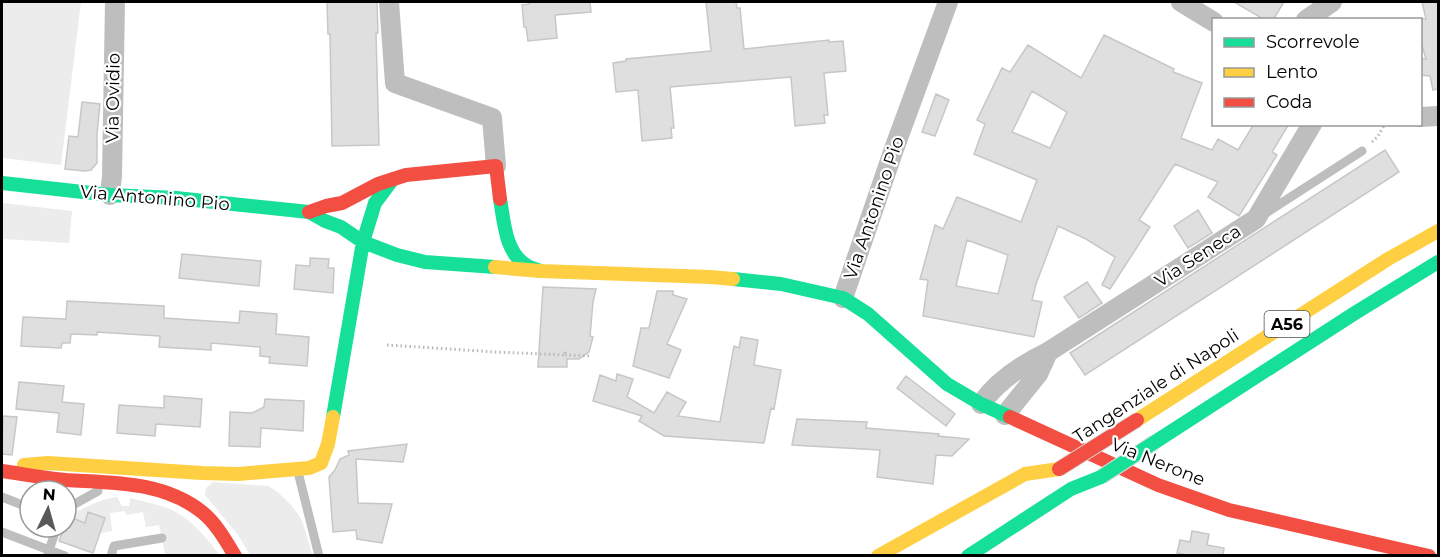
<svg xmlns="http://www.w3.org/2000/svg" width="1440" height="557" font-family="Montserrat,sans-serif">
  <style>
    .green { fill: #ececec }
    .building { fill: #dfdfdf; stroke: #c7c7c7; stroke-width: 1.5; fill-rule: evenodd }
    .lines { fill: none; stroke-linecap: round; stroke-linejoin: round }
    .path { stroke: #b9b9b9; stroke-width: 3; stroke-dasharray: 1.5 3; stroke-linecap: butt }
    .lane { stroke: #bebebe; stroke-width: 9 }
    .street { stroke: #bebebe; stroke-width: 20 }
    .fast { stroke: #16e098; stroke-width: 14 }
    .slow { stroke: #ffcf43; stroke-width: 14 }
    .jam { stroke: #f24e42; stroke-width: 14 }
    .fast-bridge-casing { stroke: #dbdbdb; stroke-width: 16; stroke-linecap: butt }
    .jam-bridge-casing { stroke: #dbdbdb; stroke-width: 16; stroke-linecap: butt }
    .fast-bridge { stroke: #16e098; stroke-width: 14 }
    .jam-bridge { stroke: #f24e42; stroke-width: 14 }
    .labels { text-anchor: middle; stroke-width: 4.5; stroke-linejoin: round; paint-order: stroke }
    .shield { fill: #fff; stroke: #4c4c4c; stroke-width: 1.5 }
    .shield-label { font-size: 16px; font-weight: bold; fill: #000 }
    .street-label { font-size: 18px; fill: #000; stroke: #fff }
  </style>
  <rect width="100%" height="100%" fill="#fff"/>
  <path class="green" d="M2 2H81L61 165 2 158Z
    M2 203 72 211 69 243 2 239Z
    M213 482 268 486C280 492 294 507 301 519 306 530 309 544 312 555H250L238 535 205 495 206 488Z
    M117 497 122 506H129L130 498C142 501 156 504 167 508 191 517 205 537 220 555L178 556 165 554 159 525 146 527 143 512 126 515 125 511 110 513 112 531 100 533 105 518 88 513 85 522 74 518 76 512C90 505 102 499 117 497Z"/>
  <path class="building" d="M327 2H377L378 33H376L379 145 332 146 330 34H328Z
    M529 2H590L591 12 555 15 557 38 528 41 526 27H524L522 5 529 4Z
    M706 2H736L737 8H740L744 49 829 40V42L843 41 846 71 824 73 828 115H824L825 123 795 126 791 77 670 87 674 128H671L672 138 642 141 638 90 616 92 613 63 626 61V59L711 51Z
    M1234 2H1284L1273 20H1265Z
    M1422 2H1438V89L1433 90 1430 76 1420 75V59H1426L1420 39V19H1426Z
    M1104 35 1174 69 1173 72 1202 83 1181 138 1212 150 1218 139 1238 150 1254 124H1289L1272 152 1277 155 1239 216 1208 197 1218 182 1175 164 1139 220 1150 227 1110 289 1102 285 1115 257 1086 239 1058 226 1036 284 1032 300 1042 302 1034 337 923 316 928 280 920 279 935 225 943 229 957 197 1021 222 1037 180 974 154 985 124 977 120 1002 68 1010 72 1028 45 1081 78ZM1032 91 1067 112 1050 148 1012 132ZM967 240 1008 255 998 294 956 286Z
    M936 94 949 100 935 136 922 132Z
    M82 102 100 104 97 134V163L91 170 85 171 65 169 69 136 78 137Z
    M1385 150 1399 172 1085 375 1070 353Z
    M1198 210 1212 233 1188 248 1174 226Z
    M182 254 261 261 259 286 179 278Z
    M310 258 329 259 328 268H334L333 293 294 289 296 265 310 266Z
    M1087 282 1102 303 1079 318 1064 297Z
    M543 287 596 289 593 302 590 336 593 337 589 352 579 359H567V367H538Z
    M657 291H673V295L687 299 667 344 681 350 669 378 633 366 641 328H649Z
    M67 301 164 306V318L239 323 240 311 277 314 276 334 309 337 307 366 269 363 270 357 260 356V347L211 343V350L159 347 160 336 97 332V335L71 334 70 343H62L61 348 21 346 23 317 66 319Z
    M741 337 758 340 754 365 781 370 774 409 771 408 764 443 664 436 639 421 642 416 593 401 600 375 616 381 617 374 633 379 627 397 654 413 667 392 686 402 678 416 720 422 734 346 739 348Z
    M906 376 955 414 946 426 897 388Z
    M19 382 64 386 62 402 84 404 81 435 57 432 59 413 16 409Z
    M164 396 202 399 200 427 156 424 155 436 117 433 119 405 164 408Z
    M265 399 304 401 303 431 261 428 260 447 229 446 230 412 252 413 264 407Z
    M3 416 17 417 12 455 2 454Z
    M797 419 867 422 866 428 939 434 938 436 969 439 952 456 936 455 933 484 877 477 880 450 792 445Z
    M407 444 403 462 356 459 358 503 392 504 382 543 357 539 356 530 333 532 329 477 335 470 340 459 349 455 348 451Z
    M88 512 105 518 93 553 59 541 64 527H66V519L70 517 85 523Z
    M1192 531 1209 534 1207 545 1224 548 1223 555H1187L1177 553 1180 540 1190 542Z"/>
  <g class="lines">
    <path class="path" d="M1372 142 1378 136 1385 124
      M387 345 496 352 565 355V351
      M565 355 592 356"/>
    <path class="lane" d="M1266 213 1362 151
      M298 472 319 556
      M2 497 30 508
      M66 512 71 506 98 491
      M2 532 49 550 57 527
      M48 553 49 550 65 556
      M111 556 114 546 162 538"/>
    <path class="street" d="M389 2 395 83 492 118 496 166
      M1181 2 1214 22
      M1306 20 1332 2
      M1420 117 1438 116
      M110 195 112 176 115 2
      M843 298 894 149 948 2
      M1048 352 1256 219 1312 124
      M981 404C997 381 1023 364 1048 352L1038 374 1005 415"/>
    <path class="fast" d="M2 183 110 195 176 198 309 212 325 221 341 227 363 242 397 255 425 262 495 267
      M500 199C504 221 505 252 526 265 530 268 536 269 540 271
      M733 279 781 284 843 298 868 314 947 384 981 404 1010 417
      M333 417 363 242 375 203 393 179
      M1155 442 1355 313 1438 262
      M968 556 1071 489 1101 477"/>
    <path class="slow" d="M495 267 540 271 710 277 733 279
      M1137 420 1388 259 1438 231
      M24 465 48 463 202 473 238 474 309 468 321 463 328 444 333 417
      M878 556 1025 474 1059 469"/>
    <path class="jam" d="M309 212 326 206 342 203 378 184 406 175 496 166 500 199
      M1010 417 1158 485 1229 510 1429 556
      M2 471C23 474 44 478 66 480 112 483 163 481 202 512 216 523 226 541 235 556"/>
    <g class="fast-bridge-casing">
      <path id="fast-bridge" d="M1101 477 1155 442"/>
    </g>
    <g class="jam-bridge-casing">
      <path id="jam-bridge" d="M1059 469 1137 420"/>
    </g>
    <use href="#fast-bridge" class="fast-bridge"/>
    <use href="#jam-bridge" class="jam-bridge"/>
  </g>
  <g class="labels">
    <rect class="shield" x="1264.5" y="311" width="45" height="26" rx="4.5"/>
    <g class="shield-label">
      <text x="1287" y="330">A56</text>
    </g>
    <g class="street-label">
      <text transform="translate(113 98) rotate(-89)" y="6">Via Ovidio</text>
      <text transform="translate(155 198) rotate(5)" y="6">Via Antonino Pio</text>
      <text transform="translate(874 208) rotate(-71)" y="6">Via Antonino Pio</text>
      <text transform="translate(1198 256) rotate(-33)" y="6">Via Seneca</text>
      <text transform="translate(1156 386) rotate(-33)" y="6">Tangenziale di Napoli</text>
      <text transform="translate(1158 462) rotate(22)" y="6">Via Nerone</text>
    </g>
  </g>
  <rect width="1440" height="557" fill="none" stroke="#000000" stroke-width="6"/>
  <rect x="1212" y="18" width="210" height="108" fill="#ffffff" stroke="#999999" stroke-width="1.5"/>
  <rect x="1224" y="38" width="30" height="9" fill="#16e098" stroke="#999999" stroke-width="1.5"/>
  <text x="1266" y="48" font-size="18" fill="#000000">Scorrevole</text>
  <rect x="1224" y="68" width="30" height="9" fill="#ffcf43" stroke="#999999" stroke-width="1.5"/>
  <text x="1266" y="78" font-size="18" fill="#000000">Lento</text>
  <rect x="1224" y="98" width="30" height="9" fill="#f24e42" stroke="#999999" stroke-width="1.5"/>
  <text x="1266" y="108" font-size="18" fill="#000000">Coda</text>
  <g transform="translate(48 509) rotate(5)"><circle r="28" fill="#ffffff" stroke="#999999" stroke-width="1.5"/>
  <path d="M0-4.5L10 22L0 15L-10 22Z" fill="#595959"/>
  <text y="-9" font-size="16" font-weight="bold" text-anchor="middle" fill="#000000">N</text>
  </g>
</svg>
